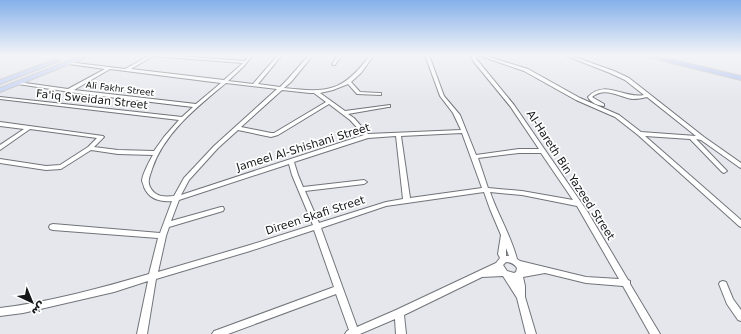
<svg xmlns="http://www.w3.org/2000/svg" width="741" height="334" font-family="'DejaVu Sans',Cairo,sans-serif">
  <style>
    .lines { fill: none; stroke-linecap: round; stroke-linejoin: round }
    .minor-casing { stroke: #717479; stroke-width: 2 }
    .primary-casing { stroke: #c2c2c3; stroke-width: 2 }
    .trunk-casing { stroke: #c2c2c3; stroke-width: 2 }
    .minor { fill: #fff; fill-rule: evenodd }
    .primary { fill: #c2d0f5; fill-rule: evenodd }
    .trunk { fill: #aec0f2; fill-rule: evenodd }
    .labels { text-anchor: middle; stroke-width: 3.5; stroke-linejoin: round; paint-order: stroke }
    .far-street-label { font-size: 9px; fill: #151618; stroke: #fff }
    .street-label { font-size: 11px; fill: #151618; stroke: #fff }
  </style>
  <rect width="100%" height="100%" fill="#e5e7ed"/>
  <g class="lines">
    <g class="minor-casing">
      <path id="minor" d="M150 55H166L245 61 249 55H253L243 67 228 81 253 84 278 55H282L258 84 280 87 287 80 309 55H313L291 82 284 88C328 93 343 92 370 55H374L361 73 351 82 360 92 379 93H381V95L357 94 348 84 333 90 320 93 345 111 390 105V107H388L348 114 354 118 368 134 461 130 453 113 440 96 425 55H429L444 96 460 115 476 155 519 149H539L510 106 474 62 470 55H474L478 61 514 105 587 211 628 280 630 281V284L660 334H650L623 286 586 283 545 273 523 277 525 286V297L536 334H526L517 298 503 276 482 277 404 315 406 334H396L395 319 360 334H345L347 331 349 330 336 294 228 334H212L214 331 217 330 334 287 314 230 250 251 156 279 147 334H137L148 281 114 292 23 313 0 316V308C50 302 101 288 149 274L158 238 53 230 50 229 49 227 50 225 53 224 160 233 172 201C160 202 149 199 144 187 144 186 142 181 142 181 142 175 150 160 153 155L118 154 91 150 61 169 46 170 0 163V159L46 166 60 165 88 147 97 138 30 129 0 150V145L24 129 0 126V122L103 136 104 137 94 147 118 150 154 151 164 137 179 120 0 99V97L182 117 193 107 83 94 18 84 16 83 18 82 68 89 105 69 69 64 67 63 68 62 125 69ZM153 56 243 63 224 80 131 69ZM110 69 221 83 196 104 74 90ZM226 83 277 89 214 146 184 178 174 196C164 197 155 197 150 187 147 180 150 176 152 169 164 133 197 107 226 83ZM282 90 310 93H314L326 102 274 133H271L241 127ZM329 104 350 120 364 135 181 195 189 180 218 148 238 130 271 137 278 135ZM462 133 482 188 410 198 401 136ZM396 136 403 199 386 202 319 223 305 191 364 184 367 182 364 180 303 187 298 175 294 162 368 138ZM519 153H541L573 200 522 191 488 188 478 158ZM289 164 292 175 313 225 250 245 158 272 166 236 169 227 223 211 224 209 223 207H221L171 221 179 200ZM484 192 490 209 501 235 498 254 500 258 496 263 396 310 357 327 321 228 386 206ZM490 192 522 195 577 206 619 279 586 277 520 261 517 259C511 236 498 215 490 192ZM506 248 509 256H506ZM506 262C511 262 514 264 517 268L516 272 514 273 507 271 503 265Z
        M338 55H342L335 65H333L332 64Z
        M478 55H483L528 69 580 98 619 115 641 132 696 136 647 97C642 98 638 99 633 99 619 97 605 86 592 97L604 104V106C598 106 590 102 588 97 605 79 623 99 644 95L625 80 610 73 564 55H569L614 71 629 78 704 137 741 163V168L739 167 701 140 696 139 727 171 724 173 722 172 690 139 645 136 741 220V227L739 226 638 135 615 117 576 100 524 71Z
        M723 281 726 282 733 299 741 310V321L738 320 727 304 719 284 720 282Z"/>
    </g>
    <g class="primary-casing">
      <path id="primary" d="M84 55H92L0 92V88Z
        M54 60 59 61 0 84V80Z"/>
    </g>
    <g class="trunk-casing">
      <path id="trunk" d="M642 55H652L741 76V80L643 56Z"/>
    </g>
    <use href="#minor" class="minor"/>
    <use href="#primary" class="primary"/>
    <use href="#trunk" class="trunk"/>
  </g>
  <linearGradient id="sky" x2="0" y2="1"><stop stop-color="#85b0ea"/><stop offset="0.54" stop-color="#f3f4f7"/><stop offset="1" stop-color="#f3f4f7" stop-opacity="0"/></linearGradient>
  <rect width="741" height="102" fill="url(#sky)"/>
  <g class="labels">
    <g class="far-street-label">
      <text transform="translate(120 89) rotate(7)" y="3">Ali Fakhr Street</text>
    </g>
    <g class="street-label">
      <text transform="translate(92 99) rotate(6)" y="4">Fa'iq Sweidan Street</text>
      <text transform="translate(303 147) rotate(-17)" y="4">Jameel Al-Shishani Street</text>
      <text transform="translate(571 175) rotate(57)" y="4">Al-Hareth Bin Yazeed Street</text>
      <text transform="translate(315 215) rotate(-18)" y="4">Direen Skafi Street</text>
    </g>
  </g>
  <g transform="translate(32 302) rotate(136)" stroke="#ffffff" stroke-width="3" paint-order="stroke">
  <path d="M0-3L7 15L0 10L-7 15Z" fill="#151618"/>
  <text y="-6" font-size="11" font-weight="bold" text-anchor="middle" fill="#151618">ش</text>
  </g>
</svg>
